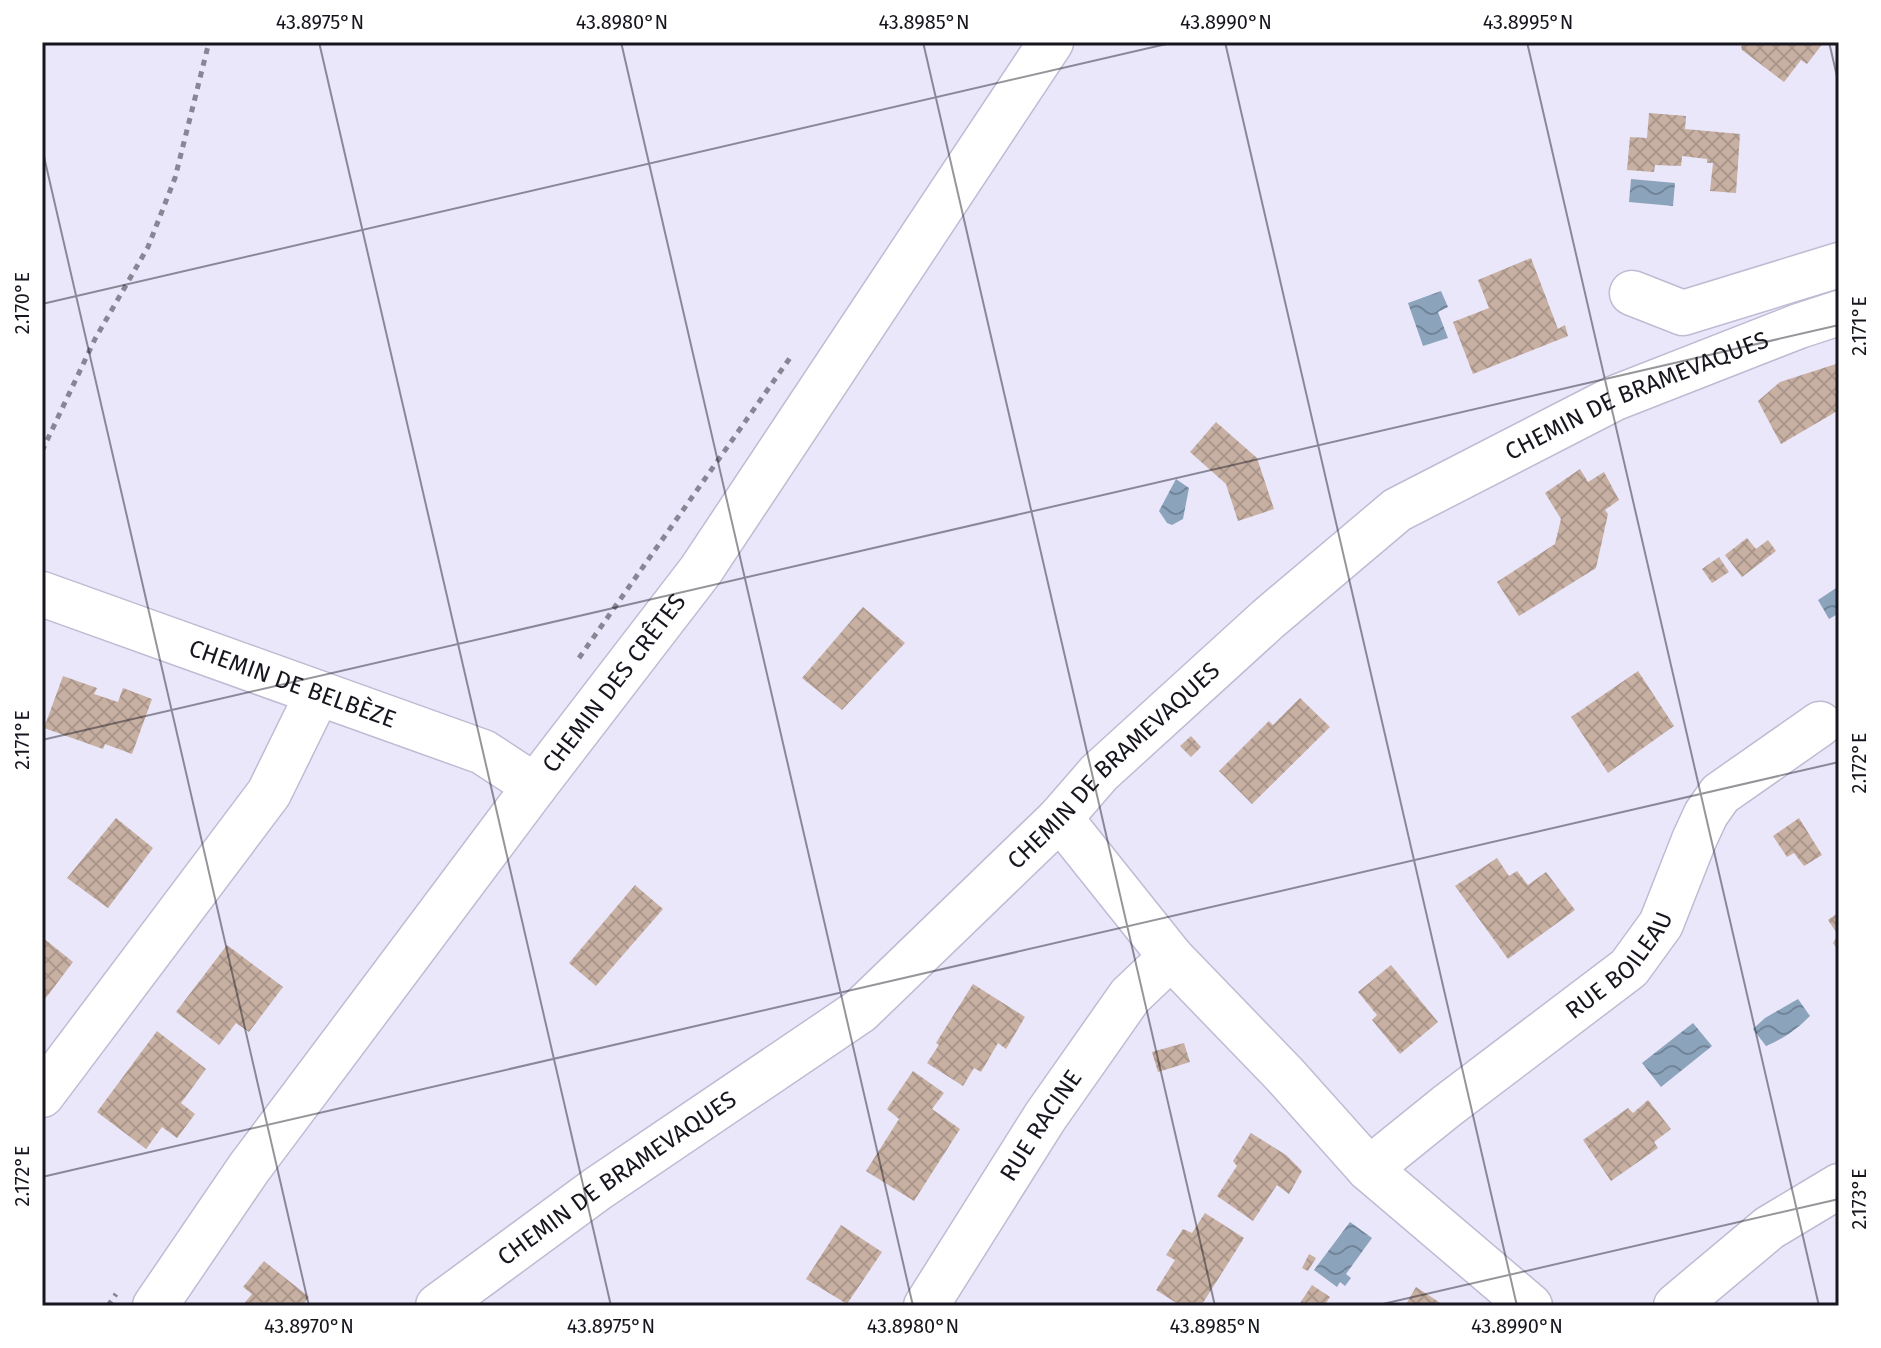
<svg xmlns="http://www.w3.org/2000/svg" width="1881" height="1348" font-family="'Fira Sans',sans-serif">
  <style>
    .water { fill: url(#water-waves) }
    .building { fill: url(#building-cross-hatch) }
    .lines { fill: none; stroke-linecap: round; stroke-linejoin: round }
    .minor-casing { stroke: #bfbbd3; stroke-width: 47 }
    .path { stroke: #888594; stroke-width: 5; stroke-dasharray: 6 6; stroke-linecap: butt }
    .minor { stroke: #fff; stroke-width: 44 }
    .ticks { fill: none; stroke: #17151e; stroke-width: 2; stroke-opacity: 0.45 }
    .labels { text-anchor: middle; stroke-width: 8; stroke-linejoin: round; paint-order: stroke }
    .street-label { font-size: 24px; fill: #17151e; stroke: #fff }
    .neatline { fill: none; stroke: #17151e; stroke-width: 3 }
    .ticks-label { font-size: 20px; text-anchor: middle; fill: #17151e }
  </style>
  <defs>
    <pattern id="water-waves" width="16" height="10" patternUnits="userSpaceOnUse" patternTransform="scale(2)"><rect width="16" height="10" fill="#8ba4bc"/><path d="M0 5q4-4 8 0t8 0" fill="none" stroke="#718498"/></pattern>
    <pattern id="building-cross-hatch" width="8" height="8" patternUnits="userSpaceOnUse" patternTransform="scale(2)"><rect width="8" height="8" fill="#c7afa2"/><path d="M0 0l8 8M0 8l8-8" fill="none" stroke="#aa968b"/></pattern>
  </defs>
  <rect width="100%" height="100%" fill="#eae7fb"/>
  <path class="water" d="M1631 179 1675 183 1673 206 1629 202Z
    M1441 291 1448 307 1438 312 1448 338 1423 346 1408 303Z
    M1176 479 1189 488 1183 519 1172 525 1167 523 1159 511Z
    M1839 586V617L1836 615 1829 619 1818 600Z
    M1798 999 1810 1016C1796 1030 1783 1039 1766 1046L1753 1029 1765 1018Z
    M1693 1023 1712 1046 1661 1087 1642 1063Z
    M1350 1222 1372 1238 1346 1274 1351 1278 1345 1286 1340 1282 1337 1287 1314 1270Z"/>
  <path class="building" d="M1744 42H1824L1807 64 1801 60 1784 82 1742 50 1741 47Z
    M1649 113 1686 116 1685 129 1740 134 1736 193 1710 191 1713 163H1707V159L1682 156 1681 166 1655 165 1654 172 1627 170 1630 137 1647 138Z
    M1531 258 1558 329 1565 325 1568 336 1473 374 1453 322 1489 308 1478 280Z
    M1839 363V410L1781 444 1758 401 1780 382Z
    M1216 422 1257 458 1274 509 1238 521 1226 484 1190 452Z
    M1580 469 1588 482 1604 472 1619 500 1605 510 1608 514 1596 568 1519 616 1497 582 1555 544 1561 519 1545 493Z
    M1747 538 1756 549 1768 540 1776 551 1742 577 1725 555Z
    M1719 557 1729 572 1712 583 1702 569Z
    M863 607 905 643 842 710 802 678Z
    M1638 671 1674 726 1608 773 1571 717Z
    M63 676 97 688 94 694 118 702 123 688 152 699 132 754 105 744 103 749 44 728Z
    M1300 698 1330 727 1252 804 1219 771 1269 721 1273 725Z
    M1191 736 1201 747 1191 757 1180 746Z
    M116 818 153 848 108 908 67 878Z
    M1799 818 1822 855 1804 866 1794 853 1787 857 1773 836Z
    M1497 858 1509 876 1517 871 1528 885 1546 872 1575 910 1508 959 1455 886Z
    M635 885 663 909 596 986 569 963Z
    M1839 912V952L1833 943 1838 935 1828 920Z
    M42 937 73 962 42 1003Z
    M227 945 283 987 249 1032 236 1023 219 1045 176 1012Z
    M1391 965 1438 1022 1400 1054 1372 1020 1377 1015 1358 992Z
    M973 984 1025 1017 1006 1049 998 1043 981 1072 974 1068 963 1086 927 1063 939 1045 936 1043Z
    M157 1031 206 1069 181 1103 195 1114 177 1138 162 1127 146 1149 97 1112Z
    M1184 1043 1190 1062 1158 1072 1152 1052Z
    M913 1071 944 1093 932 1109 960 1129 914 1201 866 1171 899 1119 887 1109Z
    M1648 1100 1671 1129 1654 1142 1658 1148 1611 1181 1583 1140 1628 1108 1633 1113Z
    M1251 1133 1286 1155 1302 1171 1289 1194 1277 1185 1253 1221 1217 1196 1237 1166 1233 1161Z
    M1205 1213 1244 1238 1201 1306H1181L1156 1290 1175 1260 1166 1255 1183 1229 1192 1233Z
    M841 1225 882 1252 847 1304 806 1279Z
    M1309 1254 1316 1258 1308 1271 1302 1268Z
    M264 1261 309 1297 302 1306H242L252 1294 243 1287Z
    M1312 1285 1330 1297 1324 1306H1306L1300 1303Z
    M1416 1287 1445 1306H1405Z"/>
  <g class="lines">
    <g class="minor-casing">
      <g id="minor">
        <path d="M1632 293 1683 313 1839 265"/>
        <path id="s1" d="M42 594 483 752 535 786"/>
        <path d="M1060 818 1171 957 1284 1074 1369 1169 1530 1306"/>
        <path d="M42 1095 269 793 318 693"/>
        <path id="s2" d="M1369 1169 1447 1106 1629 968 1661 924 1694 840 1706 814 1720 794 1820 724"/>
        <path id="s3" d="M155 1306 249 1168 535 786 701 570 1051 42"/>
        <path id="s4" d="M438 1306 597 1189 860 1011 1060 818 1099 773 1268 619 1397 510 1615 398 1799 326 1839 313"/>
        <path id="s5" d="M926 1306 1045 1117 1130 996 1171 957"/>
        <path d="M1676 1306 1769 1228 1839 1186"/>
      </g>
    </g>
    <path class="path" d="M42 451 95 339 148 247 175 178 209 42
      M579 658 792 355
      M108 1306 116 1294"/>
    <use href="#minor" class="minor"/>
  </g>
  <path class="ticks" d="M319 42 611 1306M621 42 913 1306M923 42 1215 1306M1225 42 1517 1306M1527 42 1819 1306M1829 42 1839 85M42 148 309 1306M42 304 1175 42M42 740 1839 325M42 1177 1839 762M1374 1306 1839 1199"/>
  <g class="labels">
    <g class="street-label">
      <text dy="8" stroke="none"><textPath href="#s4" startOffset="1516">CHEMIN DE BRAMEVAQUES</textPath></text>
      <text dy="8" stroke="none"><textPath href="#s3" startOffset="774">CHEMIN DES CRÊTES</textPath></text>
      <text dy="8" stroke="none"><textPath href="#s1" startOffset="266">CHEMIN DE BELBÈZE</textPath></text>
      <text dy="8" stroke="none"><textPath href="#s4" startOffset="868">CHEMIN DE BRAMEVAQUES</textPath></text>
      <text dy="8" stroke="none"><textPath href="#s2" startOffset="324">RUE BOILEAU</textPath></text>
      <text dy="8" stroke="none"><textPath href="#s5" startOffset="214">RUE RACINE</textPath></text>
      <text dy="8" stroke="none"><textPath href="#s4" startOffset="220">CHEMIN DE BRAMEVAQUES</textPath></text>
    </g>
  </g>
  <rect width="1881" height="1348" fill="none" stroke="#ffffff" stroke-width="88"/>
  <rect x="44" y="44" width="1793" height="1260" class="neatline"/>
  <g class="ticks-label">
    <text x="320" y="29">43.8975°N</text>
    <text x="622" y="29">43.8980°N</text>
    <text x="924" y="29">43.8985°N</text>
    <text x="1226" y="29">43.8990°N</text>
    <text x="1528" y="29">43.8995°N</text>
    <text transform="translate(22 303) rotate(-90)" y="7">2.170°E</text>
    <text transform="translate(1859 326) rotate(-90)" y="7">2.171°E</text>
    <text transform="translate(22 740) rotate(-90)" y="7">2.171°E</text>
    <text transform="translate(1859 763) rotate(-90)" y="7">2.172°E</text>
    <text transform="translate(22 1176) rotate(-90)" y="7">2.172°E</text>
    <text transform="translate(1859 1199) rotate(-90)" y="7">2.173°E</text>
    <text x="309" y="1333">43.8970°N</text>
    <text x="611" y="1333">43.8975°N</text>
    <text x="913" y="1333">43.8980°N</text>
    <text x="1215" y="1333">43.8985°N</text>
    <text x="1517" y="1333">43.8990°N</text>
  </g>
</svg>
